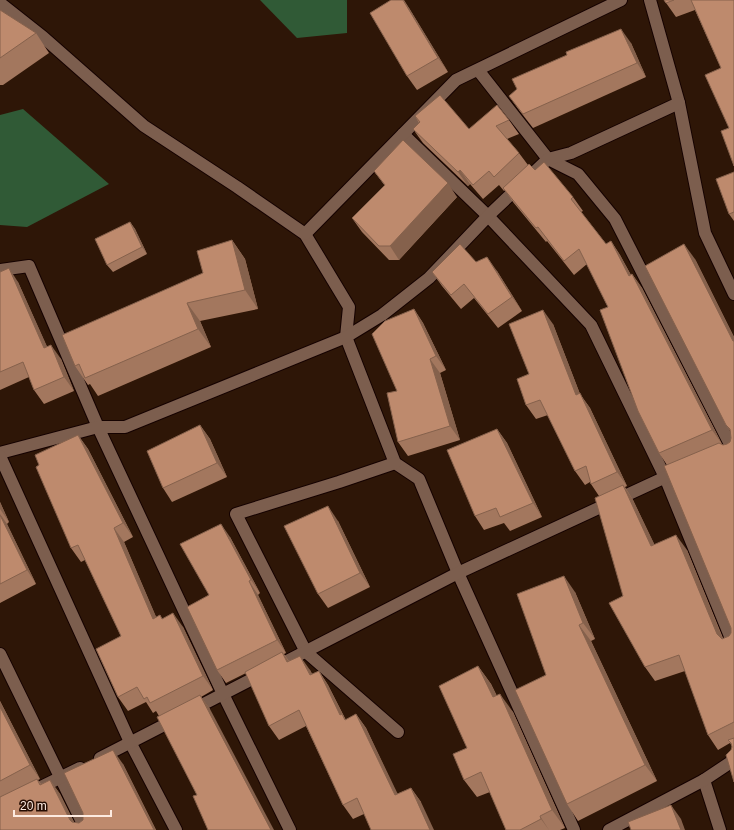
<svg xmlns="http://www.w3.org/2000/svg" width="734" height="830" viewBox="0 0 734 830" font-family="Arial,sans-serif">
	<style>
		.forest { fill: #305a36 }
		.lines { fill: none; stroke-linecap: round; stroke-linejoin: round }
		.street-casing { stroke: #150200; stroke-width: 14 }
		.street { stroke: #7c5e4e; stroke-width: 12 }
		.wall { fill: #a3775e }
		.shaded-wall { fill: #85614c }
		.building { fill: #be8a6d; stroke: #85614c }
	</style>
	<rect width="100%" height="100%" fill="#2e1607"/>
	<g class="forest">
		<path d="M260,0H347V33L297,38Z"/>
		<path d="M23,109L109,184L27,227L0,225V115Z"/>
	</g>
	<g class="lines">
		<g class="street-casing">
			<g id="street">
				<path d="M650,0L679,103L705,233L734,294"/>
				<path d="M0,3L43,37L144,126L237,187L305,234L349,307L346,337L395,463L419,479L458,573L574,830"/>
				<path d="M478,70L548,159L578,174L615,219L734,452"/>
				<path d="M403,134L488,216L591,325L665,477L734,646"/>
				<path d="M305,234L456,80L621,0"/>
				<path d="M0,270L29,266L98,427L223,694L290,830"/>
				<path d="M0,453L98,427H125L346,337L382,315L429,278L488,216L548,159L571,153L679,103"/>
				<path d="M0,456L130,742L176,830"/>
				<path d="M395,463L339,482L236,514L306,652L398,732"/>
				<path d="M0,654L86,830"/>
				<path d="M192,710L458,573L683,469"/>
				<path d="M100,758L176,719"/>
				<path d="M704,780L720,830"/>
				<path d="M37,789L80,768"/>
				<path d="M609,830L704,780L734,760"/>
			</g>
		</g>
		<use href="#street" class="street"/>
	</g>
	<g class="wall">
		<path d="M391,0H404L409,8L448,72L417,90L407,76Z"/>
		<path d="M664,0H734L729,128L721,68L695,10L676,17Z"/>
		<path d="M0,10L36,33L49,53L3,85H0Z"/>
		<path d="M631,43L646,77L533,128L519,110L509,96Z"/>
		<path d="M415,116L469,129L509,120L519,134L507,139L519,153L528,165L573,197L583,211L581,212L606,244L611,241L620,255L631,275L632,274L642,288L722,444L723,445L727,444L730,442L731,438V432L726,425L695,259L734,337V782L731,750L732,746L730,743L718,750L708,735L685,671L655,681L645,667L623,596L599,496L591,484L590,482L585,485L575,471L548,415L536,419L526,405L529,374L553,324L580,394L590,408L627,486L625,487L633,500L654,544L687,550L723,638L729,636L731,633V628L667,465L659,453L608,307L587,264L574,275L547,241L546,242L513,202L505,190L504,191L499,185L483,199L470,184L468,186L423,143L413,129L419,123Z"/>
		<path d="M374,171L457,197L399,260H389L362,232L352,218L385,186Z"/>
		<path d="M734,172V221L729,214Z"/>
		<path d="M130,222L135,229L147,254L113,272L107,265Z"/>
		<path d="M232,240L245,259L258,309L200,321L211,347L98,396L90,384L88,385L75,366L203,273Z"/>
		<path d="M476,262L497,271L522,311L498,328L474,298L461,309L442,286L432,272Z"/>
		<path d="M0,272L18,282L47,347L61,359L74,391L44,404L34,390L29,377L0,390Z"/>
		<path d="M414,309L423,323L446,370L440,373L460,440L408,456L398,442L397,391Z"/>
		<path d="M200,425L210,439L227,477L172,502L163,488Z"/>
		<path d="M497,429L507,443L542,517L510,531L504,523L484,530L475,516Z"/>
		<path d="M78,435L88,449L133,537L124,542L156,617L160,615L162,619L183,627L213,690L201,697L210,709L197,795L159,716L156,711L153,713L146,702L128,711L118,697L121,636L85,560L81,562L71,548L39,465Z"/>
		<path d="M0,502L9,522L7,524L36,584L0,603Z"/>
		<path d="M338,521L370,587L328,608L318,594Z"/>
		<path d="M230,537L260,593L258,595L286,653L284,654L289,661L310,670L312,674L319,671L328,685L346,720L356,714L366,728L397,794L411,788L421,802L364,814L353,819L343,805L306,726L279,740L269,726L246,673L226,683L217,670L209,595Z"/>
		<path d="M575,592L595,639L591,641L657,781L578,821L567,804L546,675Z"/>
		<path d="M478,666L491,684L497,696L513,712L565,828L560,830H506L490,792L477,797L464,780L467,748Z"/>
		<path d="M0,701L40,779L38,780L41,784L50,780L60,794L74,822L79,823L83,820L123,764L156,830H0Z"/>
	</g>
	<g class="shaded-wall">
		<path d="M403,0L409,8L448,72L438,58Z"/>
		<path d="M621,29L631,43L646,77L637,63Z"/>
		<path d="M460,170L470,184L468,186L458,172Z"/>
		<path d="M448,183L457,197L399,260L390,246Z"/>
		<path d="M130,222L135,229L147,254L142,247Z"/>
		<path d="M232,240L245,259L258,309L245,290Z"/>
		<path d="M611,241L620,255L639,290L629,276Z"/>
		<path d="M684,244L695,259L734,337V343Z"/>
		<path d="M487,257L497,271L522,311L512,297Z"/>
		<path d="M9,268L18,282L54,362L44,348Z"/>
		<path d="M632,274L642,288L722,444L712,430Z"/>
		<path d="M187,303L200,321L211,347L198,329Z"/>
		<path d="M414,309L423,323L446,370L436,356Z"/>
		<path d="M543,310L553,324L580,394L590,408L627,486L617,472L576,395Z"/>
		<path d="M51,345L61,359L74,391L64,377Z"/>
		<path d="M430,359L440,373L460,440L450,426Z"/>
		<path d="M200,425L210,439L227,477L217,463Z"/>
		<path d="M497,429L507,443L542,517L533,503Z"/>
		<path d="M78,435L88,449L133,537L123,523Z"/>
		<path d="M623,485L633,500L662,560L651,546Z"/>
		<path d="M0,502L9,522L0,509Z"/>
		<path d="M328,506L338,521L370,587L360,573Z"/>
		<path d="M0,514L7,524L36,584L27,570L0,515Z"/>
		<path d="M221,524L230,537L260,593L251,580Z"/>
		<path d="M114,528L124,542L163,633L153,619Z"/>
		<path d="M676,535L687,550L727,649L717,634Z"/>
		<path d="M564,576L575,592L595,639L583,623Z"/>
		<path d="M249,581L258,595L286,653L277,640Z"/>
		<path d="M173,613L183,627L213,690L203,676Z"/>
		<path d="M579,625L591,641L657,781L645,765Z"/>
		<path d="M282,652L292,666L287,662Z"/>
		<path d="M300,656L310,670L320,689L310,675Z"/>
		<path d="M478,666L491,684L506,715L493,697Z"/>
		<path d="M319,671L328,685L346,721L351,728L340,715Z"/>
		<path d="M500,694L513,712L565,828L552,810Z"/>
		<path d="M200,695L210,709L274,830H271Z"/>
		<path d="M0,701L40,779L30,765L0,707Z"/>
		<path d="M356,714L366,728L405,809L395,795Z"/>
		<path d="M113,750L123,764L156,830H154Z"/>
		<path d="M50,780L60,794L78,830L70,820Z"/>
		<path d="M411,788L421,802L434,830H430Z"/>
		<path d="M671,805L681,819L685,830H681Z"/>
		<path d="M540,816L549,830L541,819Z"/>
	</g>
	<g class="building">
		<path d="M391,0H403L438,58L407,76L370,13Z"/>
		<path d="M664,0H674L666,3Z"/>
		<path d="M691,0H734V166L721,131L729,128L705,75L721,68Z"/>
		<path d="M0,10L36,33L0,58Z"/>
		<path d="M621,29L637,63L523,114L509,96L517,89L512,79L567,55L566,52Z"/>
		<path d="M440,95L469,129L497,105L509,120L496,126L519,153L494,177L489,171L473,185L460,170L458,172L413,129L420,122L415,116Z"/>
		<path d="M403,140L448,183L390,246H379L352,218L385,185L374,171Z"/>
		<path d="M544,162L573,197L571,199L606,244L611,241L629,276L632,274L712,430L659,453L638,411L600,310L608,307L579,249L564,261L538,227L536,228L503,188L529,164L535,170Z"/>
		<path d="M734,172V212L729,214L716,179Z"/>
		<path d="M130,222L142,247L107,265L95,239Z"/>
		<path d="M232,240L245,290L187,303L198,329L85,378L79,364L75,366L62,335L203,273L197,251Z"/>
		<path d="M460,244L476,262L487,257L512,297L488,314L464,284L451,295L432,272Z"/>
		<path d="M684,244L733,341H734V722L708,735L679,655L645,667L609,603L623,596L595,498L623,485L651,546L676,535L717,634L722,639L729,636L731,633V628L664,466L719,443L723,445L727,444L730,442L731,438L730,429L726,425L645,266Z"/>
		<path d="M9,268L44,348L51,345L64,377L34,390L23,362L0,372V272Z"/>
		<path d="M414,309L436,356L430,359L450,426L398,442L387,393L397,391L372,334L385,321Z"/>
		<path d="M543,310L576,395L580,393L617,472L591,484L586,466L575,471L540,400L526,405L517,379L529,374L509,324Z"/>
		<path d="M200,425L217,463L163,488L147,451Z"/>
		<path d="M497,429L533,503L500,517L496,508L475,516L447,450Z"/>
		<path d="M78,435L123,523L114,528L153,619L160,615L162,619L173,613L203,676L150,703L147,697L144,699L137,687L118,697L96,649L121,636L78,545L71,548L36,467L39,465L35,455Z"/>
		<path d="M328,506L360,573L318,594L284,526Z"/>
		<path d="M0,515L27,570L0,584Z"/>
		<path d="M221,524L251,580L249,581L277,640L217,670L187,607L209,595L180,544Z"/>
		<path d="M564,576L583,623L579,625L645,765L567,804L515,690L546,675L517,594Z"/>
		<path d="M282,652L287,662L300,656L310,675L319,671L340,715L342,714L345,720L356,714L395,795L411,788L430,830H371L357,798L343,805L299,710L269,726L245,672Z"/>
		<path d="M478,666L493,697L500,694L552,810L540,816L541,819L520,830H506L481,772L464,780L453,754L467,748L439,686Z"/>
		<path d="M200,695L271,830H208L193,796L197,795L157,717Z"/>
		<path d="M0,707L30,765L0,781Z"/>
		<path d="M734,738V782L726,755L731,750L732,747L731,743L728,740Z"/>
		<path d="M113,750L154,830H0V797L37,779L40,785L50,780L70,820L72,822L79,823L83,820V813L64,773Z"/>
		<path d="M671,805L681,830H631L628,822Z"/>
	</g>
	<path d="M14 810v6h97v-6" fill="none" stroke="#fdebe1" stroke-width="2"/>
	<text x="20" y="810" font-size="12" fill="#fdebe1" stroke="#240c01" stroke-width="3" paint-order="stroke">20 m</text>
</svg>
